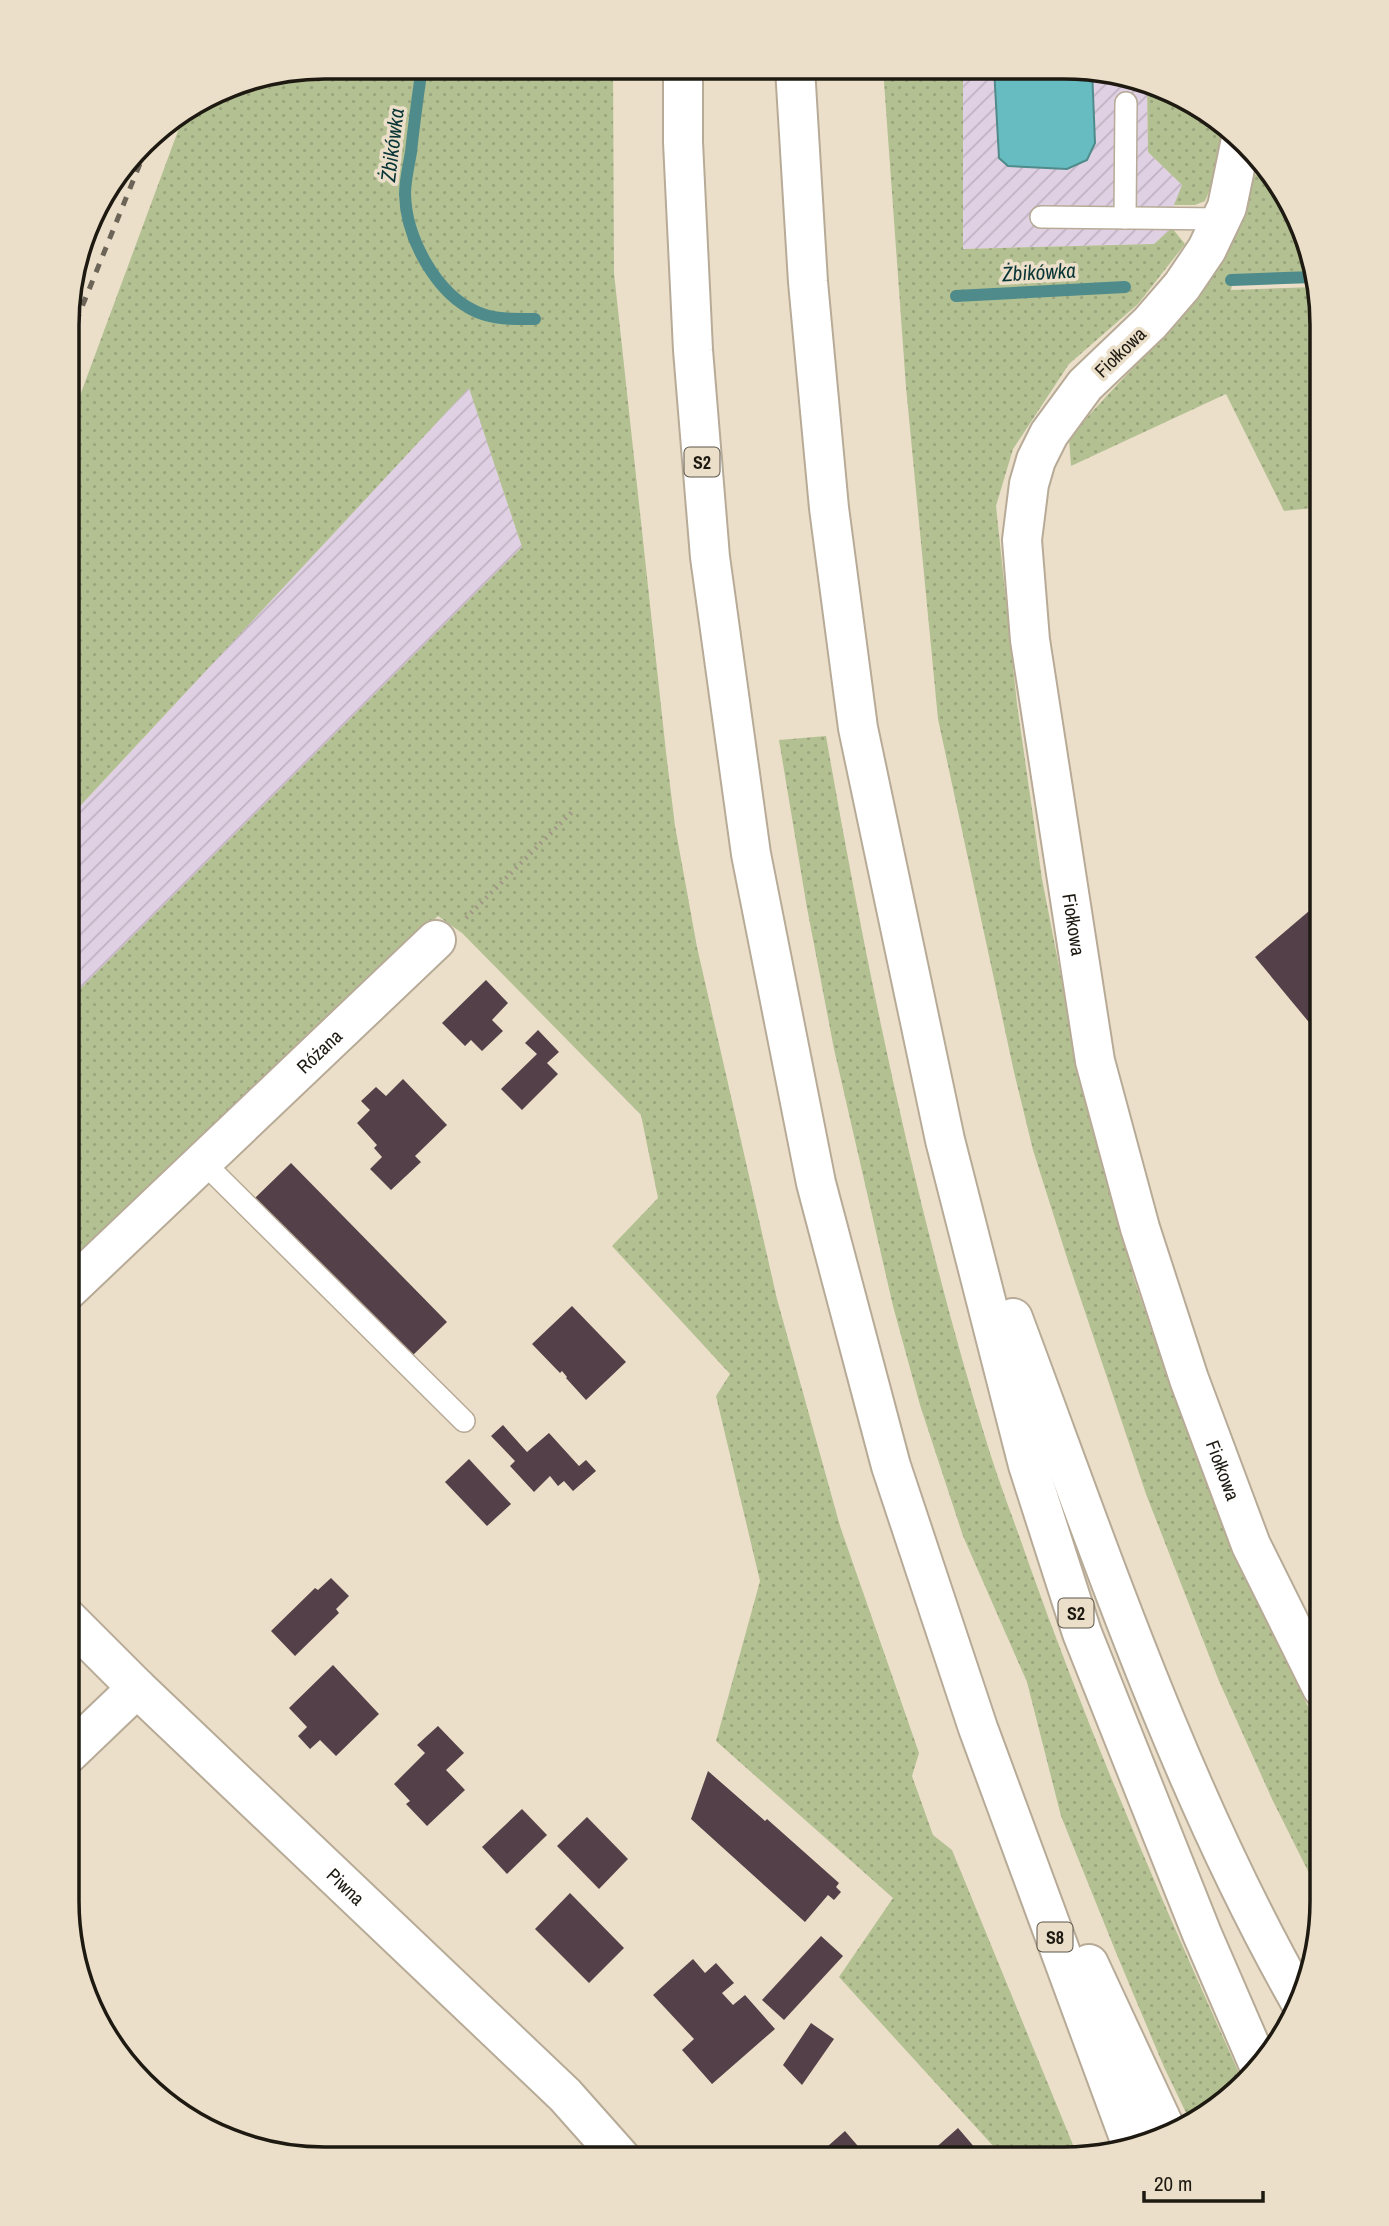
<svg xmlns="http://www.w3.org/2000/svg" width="1389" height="2226" viewBox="0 0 1389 2226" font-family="'Archivo Narrow',sans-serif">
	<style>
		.industrial { fill: url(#industrial-furrows) }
		.grass { fill: url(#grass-dots) }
		.water { fill: #66bcc0; stroke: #508b8c; stroke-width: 2 }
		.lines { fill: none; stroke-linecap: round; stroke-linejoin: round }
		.stream { stroke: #508b8c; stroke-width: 12 }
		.building { fill: #544048 }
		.service-casing { stroke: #b7ab97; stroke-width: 24 }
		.minor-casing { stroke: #b7ab97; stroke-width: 42 }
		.motorway-casing { stroke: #b7ab97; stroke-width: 42 }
		.path { stroke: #a29888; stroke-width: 4.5; stroke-dasharray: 2 5; stroke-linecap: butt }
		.service { stroke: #fff; stroke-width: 21 }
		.minor { stroke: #fff; stroke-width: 38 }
		.motorway { stroke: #fff; stroke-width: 38 }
		.rail { stroke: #6b6457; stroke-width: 5; stroke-dasharray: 9 9; stroke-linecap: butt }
		.labels { text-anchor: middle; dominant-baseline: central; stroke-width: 7; stroke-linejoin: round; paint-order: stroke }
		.shield { fill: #ebdfca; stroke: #5c5549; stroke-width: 2 }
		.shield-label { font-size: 18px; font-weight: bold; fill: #1e1a12 }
		.street-label { font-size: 19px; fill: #1e1a12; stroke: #ebdfca }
		.water-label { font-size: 21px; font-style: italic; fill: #093436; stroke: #ebdfca }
		.rim { fill: none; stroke: #1e1a12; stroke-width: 3.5 }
	</style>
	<defs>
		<pattern id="industrial-furrows" width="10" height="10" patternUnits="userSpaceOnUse" patternTransform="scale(1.75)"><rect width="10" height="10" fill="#e0d0e3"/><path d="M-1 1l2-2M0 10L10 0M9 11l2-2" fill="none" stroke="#c0b2c2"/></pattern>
		<pattern id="grass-dots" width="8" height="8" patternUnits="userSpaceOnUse" patternTransform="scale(1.75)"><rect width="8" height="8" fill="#b3c092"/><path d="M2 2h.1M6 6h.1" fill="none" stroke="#9aa47d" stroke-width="1.8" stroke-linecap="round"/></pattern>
	</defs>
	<rect width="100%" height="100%" fill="#ebdfca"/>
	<g class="industrial">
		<path d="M963,68L1098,69L1147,82L1148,152L1183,186L1174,205L1172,228L1154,244L963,249Z"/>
		<path d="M469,387L522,547L68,1001V819Z"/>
	</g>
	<g class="grass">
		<path d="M325,67H613L614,273L666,752L675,826L697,947L777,1299L840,1526L919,1753L912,1776L933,1835L952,1850L1078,2157L1064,2159H1005L839,1977L893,1898L716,1741L760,1581L716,1396L730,1374L612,1246L658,1198L641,1115L462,933L438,916L67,1267L68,1001L522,547L469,388L68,819V428L185,112L226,86Z"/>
		<path d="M883,68H963V249L1154,244L1172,228L1185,244L1138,304L1069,364L1013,449L996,506L1017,704L1042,879L1077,1059L1134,1279L1181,1416L1240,1563L1322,1736V1899L1272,1799L1219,1681L1146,1494L1068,1261L1033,1150L1014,1072L938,719L906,387Z"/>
		<path d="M1147,82L1163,86L1222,120L1228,127L1219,168L1205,201L1195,205H1174L1182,185L1148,152Z"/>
		<path d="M1253,173L1283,192L1303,226L1312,272L1234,275L1231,290L1315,287L1322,325V507L1284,511L1226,394L1071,466L1069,439C1136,356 1235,285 1253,173Z"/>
		<path d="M826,736C868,977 917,1216 989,1450C1001,1488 1016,1526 1029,1564C1092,1741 1167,1913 1244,2084L1222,2106L1191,2123L1164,2067L1117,1955L1061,1816L1027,1682L963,1536L920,1405L893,1306L834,1049L807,908L779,740Z"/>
	</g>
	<path class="water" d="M994,68L1092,69L1095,143L1087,160L1067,169L1008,166L999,158Z"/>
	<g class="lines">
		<g class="stream">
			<path d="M422,67C418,95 414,123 411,152C409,165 405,180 405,194C406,238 436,294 477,312C496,320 516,319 535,319"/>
			<path d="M1231,280L1313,277"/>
			<path d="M956,296L1125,287"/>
		</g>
	</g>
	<g class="building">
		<path d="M1322,900V1038L1255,957Z"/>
		<path d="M486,980L508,1003L492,1020L503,1031L482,1051L471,1040L465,1046L442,1023Z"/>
		<path d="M538,1030L559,1052L547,1063L558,1074L522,1110L501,1089L537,1054L525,1043Z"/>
		<path d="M403,1079L447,1125L415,1156L421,1162L391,1190L370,1169L382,1157L374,1148L377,1145L357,1123L370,1110L361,1101L376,1087L386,1096Z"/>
		<path d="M291,1163L447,1322L411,1357L255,1198Z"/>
		<path d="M572,1306L626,1362L586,1400L566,1378L567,1377L562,1371L560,1373L532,1344Z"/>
		<path d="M503,1425L527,1452L549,1433L579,1466L586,1460L596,1471L573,1491L564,1481L558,1486L550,1476L534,1492L510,1466L515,1461L491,1436Z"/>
		<path d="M469,1459L511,1504L487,1526L445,1482Z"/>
		<path d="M331,1578L349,1596L336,1609L339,1613L295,1656L271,1631L315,1588L318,1590Z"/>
		<path d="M333,1665L379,1714L336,1756L320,1740L310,1749L298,1736L307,1727L289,1708Z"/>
		<path d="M438,1726L464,1753L446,1770L465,1790L427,1826L406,1804L410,1801L394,1784L425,1753L417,1745Z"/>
		<path d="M708,1771L765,1821L767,1819L839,1883L836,1887L841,1892L834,1900L828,1895L805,1922L691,1819Z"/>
		<path d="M522,1809L547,1835L507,1874L482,1847Z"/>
		<path d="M587,1817L628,1859L599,1889L557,1846Z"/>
		<path d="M570,1893L624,1948L589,1983L535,1929Z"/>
		<path d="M821,1936L843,1956L784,2020L762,2000Z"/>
		<path d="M693,1959L705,1973L716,1963L734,1983L722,1993L733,2005L745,1995L775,2029L712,2084L682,2050L694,2039L653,1995Z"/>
		<path d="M811,2023L834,2039L802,2085L783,2065Z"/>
		<path d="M958,2128L976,2149L964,2159H923Z"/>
		<path d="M845,2131L869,2159H825L832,2152L828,2146Z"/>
	</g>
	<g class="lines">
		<g class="service-casing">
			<g id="service">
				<path d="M1041,217L1223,219"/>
				<path d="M1125,218L1126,103"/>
				<path d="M202,1161L464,1421"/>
			</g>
		</g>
		<g class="minor-casing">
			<g id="minor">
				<path id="s1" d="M1241,139L1227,207L1207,249L1182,286L1150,323L1085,385L1049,434L1036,460L1029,484L1022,540L1030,640L1095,1061L1140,1228L1189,1379L1251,1545L1322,1688"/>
				<path id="s2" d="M67,1291L436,940"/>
				<path id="s3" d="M67,1618L137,1688L565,2095L621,2158"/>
				<path d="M67,1755L137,1688"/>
			</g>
		</g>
		<g class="motorway-casing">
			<g id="motorway">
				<path d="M683,68V142L693,350L710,557L751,854L816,1183L891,1466L978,1728L1132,2146"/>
				<path d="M795,68L808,282L829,508L858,728L945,1140L1028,1465L1082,1633L1202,1934L1260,2068"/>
				<path d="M1013,1318C1099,1548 1179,1789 1301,2003"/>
				<path d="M1089,1964L1169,2136"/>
			</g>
		</g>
		<path class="path" d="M466,918L572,812"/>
		<use href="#service" class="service"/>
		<use href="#minor" class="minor"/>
		<use href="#motorway" class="motorway"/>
		<g class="rail">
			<path d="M89,224L96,206"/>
			<path d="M69,339L152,134"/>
		</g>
	</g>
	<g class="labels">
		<g class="shield">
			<rect x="684.5" y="447.5" width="35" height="29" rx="5"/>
			<rect x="1058.5" y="1598.5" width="35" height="29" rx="5"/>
			<rect x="1037.5" y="1922.5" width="35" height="29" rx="5"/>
		</g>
		<g class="shield-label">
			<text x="702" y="462">S2</text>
			<text x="1076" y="1613">S2</text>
			<text x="1055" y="1937">S8</text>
		</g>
		<g class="street-label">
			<text transform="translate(1120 352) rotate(-44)">Fiołkowa</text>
			<text stroke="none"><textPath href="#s1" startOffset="859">Fiołkowa</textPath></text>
			<text stroke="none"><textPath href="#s2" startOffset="348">Różana</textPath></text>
			<text stroke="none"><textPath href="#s1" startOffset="1426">Fiołkowa</textPath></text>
			<text stroke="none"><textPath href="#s3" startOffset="387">Piwna</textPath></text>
		</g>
		<g class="water-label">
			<text transform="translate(392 145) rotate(-83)">Żbikówka</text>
			<text transform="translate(1039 272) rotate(-3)">Żbikówka</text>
		</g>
	</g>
	<path d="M0 0H1389V2226H0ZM325 79H1064A246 246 0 0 1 1310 325V1901A246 246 0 0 1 1064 2147H325A246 246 0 0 1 79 1901V325A246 246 0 0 1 325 79Z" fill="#ebdfca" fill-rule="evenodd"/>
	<path class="rim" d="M325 79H1064A246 246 0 0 1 1310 325V1901A246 246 0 0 1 1064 2147H325A246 246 0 0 1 79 1901V325A246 246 0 0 1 325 79Z"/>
	<path d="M1144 2191v10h119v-10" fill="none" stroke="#1e1a12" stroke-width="3.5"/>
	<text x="1154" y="2191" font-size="21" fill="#1e1a12" stroke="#ebdfca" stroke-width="5" paint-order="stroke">20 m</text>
</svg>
